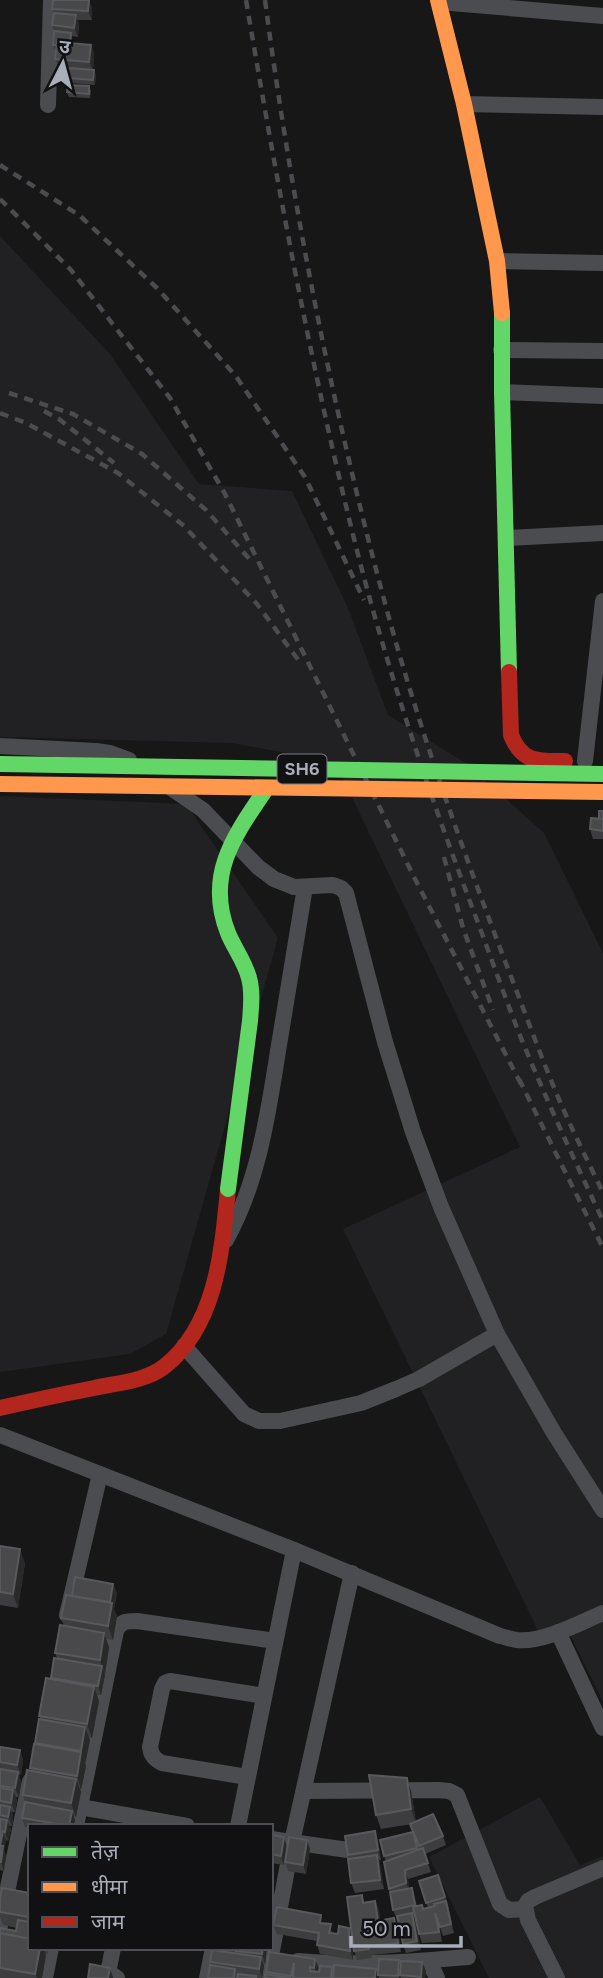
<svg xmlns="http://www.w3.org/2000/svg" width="603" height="1978" viewBox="0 0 603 1978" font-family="Figtree,'Noto Sans Devanagari',sans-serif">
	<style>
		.built { fill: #212123 }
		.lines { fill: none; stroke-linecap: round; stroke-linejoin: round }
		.street { stroke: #4b4c50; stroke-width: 16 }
		.fast { stroke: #63d668; stroke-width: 16 }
		.slow { stroke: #ff974d; stroke-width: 16 }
		.jam { stroke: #b3261e; stroke-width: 16 }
		.rail { stroke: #4b4c4f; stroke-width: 4.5; stroke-dasharray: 9 7; stroke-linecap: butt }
		.fast-bridge { stroke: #63d668; stroke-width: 16 }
		.slow-bridge { stroke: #ff974d; stroke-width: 16 }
		.wall { fill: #3d3d3f }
		.shaded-wall { fill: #29292a }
		.building { fill: #49494c; stroke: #58595d; stroke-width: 2 }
		.labels { text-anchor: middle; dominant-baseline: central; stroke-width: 7; stroke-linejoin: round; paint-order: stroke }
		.shield { fill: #111113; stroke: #7b7e86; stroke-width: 2 }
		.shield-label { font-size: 18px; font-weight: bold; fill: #a8adb8 }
	</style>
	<rect width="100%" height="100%" fill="#171717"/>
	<g class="built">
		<path d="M0,236L110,354L199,484L292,491L348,608L388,715L467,764L544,833L603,953V1702L565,1624L539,1633L343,1229L520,1147L335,762L232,743L0,737Z"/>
		<path d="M0,796L186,804L278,938L166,1334L130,1354L0,1372Z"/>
		<path d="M540,1797L580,1865L603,1856V1978H489L429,1857Z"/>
	</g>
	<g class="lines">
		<g class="street">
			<path d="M439,2L603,16"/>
			<path d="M464,104L603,107"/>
			<path d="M48,105L51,0"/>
			<path d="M497,261L603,263"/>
			<path d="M501,350L603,351"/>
			<path d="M502,392L603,396"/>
			<path d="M506,538L603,533"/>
			<path d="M0,746L96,751L110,753L129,760"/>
			<path d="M585,761L603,601"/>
			<path d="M171,788L203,810L258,867L274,879L294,887L333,885L341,888L346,893L385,1042L413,1132L441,1207L497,1334L554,1433L603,1510"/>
			<path d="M226,1240C258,1183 268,1115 278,1051C287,996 296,942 305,887"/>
			<path d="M184,1346L244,1414L259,1421H280L361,1403L396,1389L419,1379L497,1334"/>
			<path d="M0,1435L294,1550L500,1636C505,1637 511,1639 517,1640C543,1643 579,1623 603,1613"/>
			<path d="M67,1615L100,1474"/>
			<path d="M558,1632L603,1728"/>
			<path d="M247,1777L162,1763C155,1759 151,1756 150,1747L162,1689L165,1683L170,1681L264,1696"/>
			<path d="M305,1791L439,1790L449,1791L457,1795L500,1904L509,1910L524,1909"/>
			<path d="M80,1807L187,1826"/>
			<path d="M76,1826L116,1631C121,1621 126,1621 137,1621L275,1641"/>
			<path d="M238,1826L294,1550"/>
			<path d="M271,1839L348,1850"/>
			<path d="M0,1926L30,1781"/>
			<path d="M113,1948L109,1968L110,1973L117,1978"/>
			<path d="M298,1961C355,1966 411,1962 468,1957"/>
			<path d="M429,1961L437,1978"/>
			<path d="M45,1978L51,1948"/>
			<path d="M207,1978L213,1948"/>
			<path d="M267,1978L292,1842L352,1573"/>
			<path d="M557,1978L528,1920L525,1906L528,1901L535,1897L603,1868"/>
		</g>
		<path class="fast" d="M502,313V392L509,672"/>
		<path class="slow" d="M438,0L464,104L497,261L502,313"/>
		<g class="jam">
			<path d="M509,672L511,735C522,763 538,761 565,761"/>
			<path d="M0,1408C31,1401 63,1394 94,1388C117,1383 147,1381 165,1366C217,1324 222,1250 228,1189"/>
		</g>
		<g class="rail">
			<path d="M246,0C275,171 306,341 347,510C379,645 423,777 472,907C488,949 503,992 519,1033C545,1097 574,1159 603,1221"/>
			<path d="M265,0C292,205 332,407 386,607C420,732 464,854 510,974C526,1015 541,1057 558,1097C572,1130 588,1161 603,1193"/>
			<path d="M0,165L79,215L157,288L235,375L305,477L364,600"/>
			<path d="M0,199L71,270L170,398L225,494L414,877L522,1086"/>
			<path d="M9,393L73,414L142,454L206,510L252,562"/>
			<path d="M44,411L59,419L114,463"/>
			<path d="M0,413L26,423L118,473L184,526L257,604L299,661"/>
			<path d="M444,857L463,928L493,1010"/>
			<path d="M519,1079L603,1248"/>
		</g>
		<g class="fast-bridge">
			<path d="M0,764L603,774"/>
			<path d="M228,1189L250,1021C251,1007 253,992 249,978C245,962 234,948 228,933C205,875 234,836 266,789"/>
		</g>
		<path class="slow-bridge" d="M0,784L603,792"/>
	</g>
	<g class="wall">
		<path d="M89,0L92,9V20H77L79,24L78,37L72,36V43L91,45L94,54L93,70L96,75L95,85L70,83L69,78V69L59,68L55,59L56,50H55L53,45L54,31L52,25L54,13L52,9Z"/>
		<path d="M89,86L91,91L90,98L69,97L67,92Z"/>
		<path d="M603,811V839H593L590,829L599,819Z"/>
		<path d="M0,1546L25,1563L18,1608L0,1605Z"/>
		<path d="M113,1584L117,1593L114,1609L117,1616L113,1640L106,1639L109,1647L105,1675L101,1695H97L99,1701L92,1738L89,1737L90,1740L85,1764L86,1766L81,1790L79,1789L81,1792L76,1817L74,1816L75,1820L74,1826H30V1828L25,1827L22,1818L25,1803L23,1795L31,1771L30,1768L40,1719L39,1716L52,1680L51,1678L57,1658L55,1653L64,1626L61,1618L72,1596Z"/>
		<path d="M0,1747L20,1750L23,1760L21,1775L18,1774L21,1781L19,1797H16L17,1800L15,1812H12L13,1816L12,1826H9L11,1829L8,1841L6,1840L4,1850L6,1855L4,1871L0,1870Z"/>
		<path d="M411,1791L416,1822L443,1836L446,1845L425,1854L431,1872L408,1879L409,1889L412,1888L417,1906L423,1908H428L419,1881L441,1884L448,1906L454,1933L443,1936L439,1924L442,1942L422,1943L419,1934L415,1915L413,1916L415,1922L421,1950L406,1953L403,1944L398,1918L397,1919L393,1910L384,1862L386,1861L384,1856L413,1832L412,1824L381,1829L376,1815Z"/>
		<path d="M271,1835L287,1847L284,1865L271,1863Z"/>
		<path d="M307,1840L310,1849L306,1874L288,1871L285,1862Z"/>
		<path d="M378,1840L381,1860H379L384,1889L355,1893L351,1883L349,1859L348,1855Z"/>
		<path d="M30,1893V1948H49L48,1954L46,1953L42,1978H0V1928L16,1931L17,1928L3,1925L0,1917V1899Z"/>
		<path d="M362,1895L364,1902L375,1901L379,1910L380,1920L398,1928L401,1952L372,1955V1958L357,1960L354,1951L353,1942V1960L320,1954L317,1945V1941L277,1934L273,1925L324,1923L334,1934L352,1935Z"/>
		<path d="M214,1948H267L265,1964L263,1963L264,1966L262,1978H208L211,1965L210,1962L215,1950Z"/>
		<path d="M269,1952L319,1968L318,1972L334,1970L379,1978H265L267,1974L266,1972Z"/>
		<path d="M401,1966L426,1971L425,1978H379L378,1975Z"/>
	</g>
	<g class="shaded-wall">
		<path d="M89,0L92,9V20L88,11Z"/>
		<path d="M76,15L79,24L78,37L74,28Z"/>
		<path d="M91,45L94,54L93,71L89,62Z"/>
		<path d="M94,70L96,75L95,85L93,80Z"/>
		<path d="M20,1549L25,1563L18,1608L13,1594Z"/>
		<path d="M113,1584L117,1593L114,1609L117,1616L113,1640L108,1626Z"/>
		<path d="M104,1633L109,1647L105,1674L100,1660Z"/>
		<path d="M102,1666L105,1675L101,1695L98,1686Z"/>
		<path d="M94,1687L99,1701L92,1738L87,1724Z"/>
		<path d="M85,1727L90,1740L85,1764L81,1751Z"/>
		<path d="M20,1750L23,1760L21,1775L17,1765Z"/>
		<path d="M81,1752L86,1766L81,1790L77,1776Z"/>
		<path d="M18,1772L21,1781L19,1797L15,1788Z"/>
		<path d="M407,1778L411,1791L416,1823L411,1809Z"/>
		<path d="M76,1779L81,1792L76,1817L71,1803Z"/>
		<path d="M13,1790L17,1800L15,1812L11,1803Z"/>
		<path d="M10,1807L13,1816L12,1826L8,1817Z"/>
		<path d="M72,1811L75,1820L74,1826H69Z"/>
		<path d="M7,1820L11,1829L8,1841L5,1832Z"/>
		<path d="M3,1831L6,1840L4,1850L6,1855L4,1871L1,1862L0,1846Z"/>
		<path d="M375,1831L378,1840L381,1860L378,1850Z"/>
		<path d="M284,1837L287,1847L284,1865L281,1856Z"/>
		<path d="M307,1840L310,1849L306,1874L303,1865Z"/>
		<path d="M377,1855L380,1864L384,1889L380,1880Z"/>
		<path d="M405,1870L408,1879L410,1893L406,1883Z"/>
		<path d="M375,1901L379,1910L381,1930L378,1921Z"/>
		<path d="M446,1901L449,1910L454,1933L451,1924Z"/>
		<path d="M412,1913L415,1922L421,1950L417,1941Z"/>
		<path d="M394,1918L398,1928L401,1952L398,1943Z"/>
		<path d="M349,1928L353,1937V1960L350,1951Z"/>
		<path d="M40,1948H44L46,1955L42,1978H37L35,1974Z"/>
		<path d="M263,1948H267L265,1964L262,1954Z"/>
		<path d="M261,1957L264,1966L262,1978L259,1969Z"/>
		<path d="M315,1959L319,1968L318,1977L314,1968Z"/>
		<path d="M399,1960L402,1969L400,1975L401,1978H399L398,1976Z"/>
		<path d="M422,1962L426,1971L425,1978H422L421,1977Z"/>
		<path d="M110,1968L113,1977V1978H108Z"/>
	</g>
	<g class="building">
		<path d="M53,0H89L88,11L52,9Z"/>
		<path d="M54,13L76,15L74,28L52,25Z"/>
		<path d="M54,31L71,33L70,43L57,42V45H53Z"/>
		<path d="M57,42L91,45L89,62L55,59Z"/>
		<path d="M69,68L94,70L93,80L69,78Z"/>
		<path d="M68,85L89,86V94L67,92Z"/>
		<rect x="599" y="811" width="4" height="8"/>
		<path d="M591,818L603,819V831L590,829Z"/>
		<path d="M0,1546L20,1549L13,1594L0,1592Z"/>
		<path d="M75,1577L113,1584L110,1602L72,1596Z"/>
		<path d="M66,1595L112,1603L108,1626L61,1618Z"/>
		<path d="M60,1625L104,1633L100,1660L55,1653Z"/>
		<path d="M54,1658L102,1666L98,1686L51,1678Z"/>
		<path d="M46,1678L94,1687L87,1724L39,1716Z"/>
		<path d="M39,1719L85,1727L81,1751L35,1743Z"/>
		<path d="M34,1744L81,1752L77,1776L30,1768Z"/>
		<path d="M0,1747L20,1750L17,1765L0,1762Z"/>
		<path d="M0,1769L18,1772L15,1788L0,1786Z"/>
		<path d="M27,1770L76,1779L71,1803L23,1795Z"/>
		<path d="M369,1775L407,1778L411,1809L376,1815Z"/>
		<path d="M0,1788L13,1790L11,1803L0,1801Z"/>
		<path d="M25,1802L72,1811L69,1826L22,1818Z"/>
		<path d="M0,1805L10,1807L8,1817L0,1815Z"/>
		<path d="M433,1814L443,1836L419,1846L410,1824Z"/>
		<path d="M0,1819L7,1820L5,1832L3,1831L0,1846H3L1,1862H0Z"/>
		<path d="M375,1831L378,1850L348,1855L345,1836Z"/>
		<path d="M413,1832L417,1848L384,1856L380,1840Z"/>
		<path d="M271,1835L284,1837L281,1856L271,1854Z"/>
		<path d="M289,1837L307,1840L303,1865L285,1862Z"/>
		<path d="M423,1848L428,1863L405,1870L406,1883L389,1889L384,1862Z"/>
		<path d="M377,1855L380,1880L351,1883L348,1859Z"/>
		<path d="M438,1875L445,1897L426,1903L419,1881Z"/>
		<path d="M2,1888L30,1893V1917L0,1912V1899Z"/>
		<path d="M412,1888L415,1905L393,1910L390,1892Z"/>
		<path d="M362,1895L363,1903L375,1901L378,1921L394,1918L398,1943L369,1946V1949L354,1951L347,1897Z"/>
		<path d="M446,1901L451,1924L440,1927L435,1913L439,1932L419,1934L413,1907L422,1905L423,1909L435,1906L434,1904Z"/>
		<path d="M277,1907L321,1915L320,1923L331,1924L329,1933L338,1934L339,1926L349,1928L350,1951L317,1945L319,1933L273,1925Z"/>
		<path d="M412,1913L417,1941L403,1944L397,1916Z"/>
		<path d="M18,1920L30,1922V1939L0,1933V1928L16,1931Z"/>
		<path d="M0,1933L30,1939V1948H40L35,1974L0,1968Z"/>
		<path d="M236,1948H263L262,1954L236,1951Z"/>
		<path d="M212,1950L261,1957L259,1969L210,1962Z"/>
		<path d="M269,1952L315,1959L314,1968L310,1967V1971L319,1972L320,1966L332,1967L331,1978H293L294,1963L291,1976L266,1972Z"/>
		<path d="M379,1959L399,1960L398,1976L378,1975Z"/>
		<path d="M401,1961L422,1962L421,1977L400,1975Z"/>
		<path d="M90,1964L110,1968L108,1978H88Z"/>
		<path d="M210,1965L235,1969L234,1978H208Z"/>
		<path d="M334,1965L376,1969L375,1978H333Z"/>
		<path d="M238,1974L256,1976V1978H237Z"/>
		<path d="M265,1974L291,1978H265Z"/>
	</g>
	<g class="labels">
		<rect class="shield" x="277.5" y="754.5" width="49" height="29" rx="5"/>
		<g class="shield-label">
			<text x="302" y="769">SH6</text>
		</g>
	</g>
	<rect x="28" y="1824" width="245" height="126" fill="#111113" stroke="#4d4f55" stroke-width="2"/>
	<rect x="42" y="1847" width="35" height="10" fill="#63d668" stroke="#4d4f55" stroke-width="2"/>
	<text x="91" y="1859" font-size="21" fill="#a8adb8">तेज़</text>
	<rect x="42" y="1882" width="35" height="10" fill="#ff974d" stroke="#4d4f55" stroke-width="2"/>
	<text x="91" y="1894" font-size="21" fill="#a8adb8">धीमा</text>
	<rect x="42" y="1917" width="35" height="10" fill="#b3261e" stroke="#4d4f55" stroke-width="2"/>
	<text x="91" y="1929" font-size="21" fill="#a8adb8">जाम</text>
	<g transform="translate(63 63) rotate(6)" stroke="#111113" stroke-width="5" paint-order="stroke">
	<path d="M0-5L12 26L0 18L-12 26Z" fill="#a8adb8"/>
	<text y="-10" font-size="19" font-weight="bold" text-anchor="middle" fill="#a8adb8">उ</text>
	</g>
	<path d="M351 1936v10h110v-10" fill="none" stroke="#a8adb8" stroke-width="3.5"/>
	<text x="362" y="1936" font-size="21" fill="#a8adb8" stroke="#111113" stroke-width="5" paint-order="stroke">50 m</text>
</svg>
